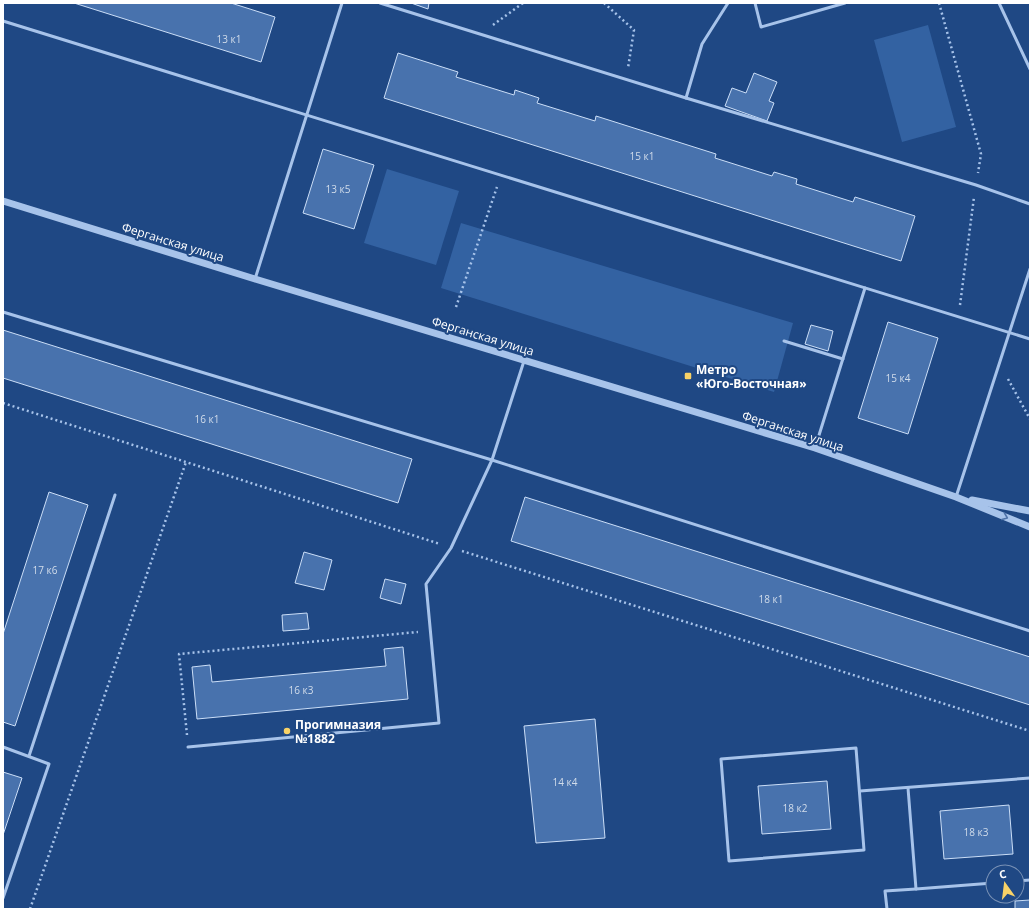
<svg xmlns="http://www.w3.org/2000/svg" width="1033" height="912" viewBox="0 0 1033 912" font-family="'Open Sans',sans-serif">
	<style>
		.green { fill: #3362a2 }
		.building { fill: #4872ad; stroke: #cbdef7 }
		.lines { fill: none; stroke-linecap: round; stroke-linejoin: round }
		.path { stroke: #a7c3ea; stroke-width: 2.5; stroke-dasharray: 2 3; stroke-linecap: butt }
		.service { stroke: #a7c3ea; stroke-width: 3 }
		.tertiary { stroke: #a7c3ea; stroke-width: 7 }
		.oneway { stroke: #4f73a8 }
		.poi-dot { fill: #f8d267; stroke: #1f4884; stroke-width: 1.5 }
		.labels { text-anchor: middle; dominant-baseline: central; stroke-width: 4; stroke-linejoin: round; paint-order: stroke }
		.number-label { font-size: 10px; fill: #d1dcea }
		.street-label { font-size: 12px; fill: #fff; stroke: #1f4884 }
		.poi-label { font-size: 12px; font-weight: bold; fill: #fff; stroke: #1f4884; text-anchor: start }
	</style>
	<rect width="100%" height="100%" fill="#1f4884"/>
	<g class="green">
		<path d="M928,25L956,127L902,142L874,40Z"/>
		<path d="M387,169L459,191L436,265L364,243Z"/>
		<path d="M461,223L793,323L774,392L441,288Z"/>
	</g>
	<g class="building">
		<path d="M74,3H231L275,17L261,62Z"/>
		<path d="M411,3H429L428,9Z"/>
		<path d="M398,53L458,72L456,77L514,95L515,90L539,98L537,103L595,121L596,116L716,154L715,158L772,176L774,172L797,179L796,184L853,202L855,197L915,216L901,261L384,98Z"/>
		<path d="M754,73L777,82L769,101L774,103L767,121L725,106L732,88L746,93Z"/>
		<path d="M323,149L374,165L354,229L303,213Z"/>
		<path d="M888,322L938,338L908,434L858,418Z"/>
		<path d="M811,325L833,331L828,351L805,344Z"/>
		<path d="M3,330L412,459L398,503L3,378Z"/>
		<path d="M49,492L88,505L15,726L3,722V634Z"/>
		<path d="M525,497L1030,657V705L511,541Z"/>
		<path d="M304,552L332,560L324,590L295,583Z"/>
		<path d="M385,579L406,584L401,604L380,598Z"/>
		<path d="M307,613L309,629L283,631L282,615Z"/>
		<path d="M403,647L408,699L197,719L192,667L210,665L212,682L386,666L384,649Z"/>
		<path d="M595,719L605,838L536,843L524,726Z"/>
		<path d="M3,772L22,778L3,835Z"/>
		<path d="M827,781L831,829L762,834L758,786Z"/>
		<path d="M1009,805L1013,854L944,859L940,811Z"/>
		<path d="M1030,900V909H1015V901Z"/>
	</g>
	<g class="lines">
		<g class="path">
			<path d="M604,3L634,30L628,68"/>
			<path d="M939,3L981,154L978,173"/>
			<path d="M493,25L523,3"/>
			<path d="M960,305L974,197"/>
			<path d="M456,307L497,187"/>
			<path d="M1008,379L1030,419"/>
			<path d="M3,403L440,544"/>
			<path d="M462,551L1030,731"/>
			<path d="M187,735L179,654L418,632"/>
			<path d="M30,909L186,462"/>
		</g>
		<g class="service">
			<path d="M380,3L686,98L976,185L1030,204"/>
			<path d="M755,3L761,27L845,3"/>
			<path d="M999,3L1030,69"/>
			<path d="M3,21L1030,339"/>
			<path d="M686,98L702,44L728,3"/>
			<path d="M255,279L342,3"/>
			<path d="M3,312L492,460L1030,631"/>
			<path d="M784,341L843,359"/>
			<path d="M815,448L865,288"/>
			<path d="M956,497L1030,269"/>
			<path d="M3,747L49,764L3,898"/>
			<path d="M188,747L439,723L426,584L451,548L492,460L524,361"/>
			<path d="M856,748L864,850L729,861L721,759Z"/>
			<path d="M29,756L115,495"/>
			<path d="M908,788L916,889L993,883"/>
			<path d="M860,791L1030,778"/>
			<path d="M1017,881L1030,880"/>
			<path d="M887,909L885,891L916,889"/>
		</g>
		<g class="tertiary">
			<path d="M3,201L255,279L815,448L956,497L1030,527"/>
			<path d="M972,500L1030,511"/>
		</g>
	</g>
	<defs><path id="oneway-chevron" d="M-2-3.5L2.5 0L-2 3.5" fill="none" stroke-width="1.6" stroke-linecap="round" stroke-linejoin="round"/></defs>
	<use class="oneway" href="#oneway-chevron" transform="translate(1005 517) rotate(22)"/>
	<g class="poi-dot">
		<rect x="684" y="372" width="8" height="8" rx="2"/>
		<circle cx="287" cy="731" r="4"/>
	</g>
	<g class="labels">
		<g class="number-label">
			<text x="229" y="39">13 к1</text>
			<text x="642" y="156">15 к1</text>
			<text x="338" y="189">13 к5</text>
			<text x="898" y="378">15 к4</text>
			<text x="207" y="419">16 к1</text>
			<text x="45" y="570">17 к6</text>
			<text x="771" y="599">18 к1</text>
			<text x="301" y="690">16 к3</text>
			<text x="565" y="782">14 к4</text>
			<text x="795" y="808">18 к2</text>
			<text x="976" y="832">18 к3</text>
		</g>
		<g class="street-label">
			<text transform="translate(173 242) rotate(17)">Ферганская улица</text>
			<text transform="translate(483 336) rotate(17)">Ферганская улица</text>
			<text transform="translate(793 431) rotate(18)">Ферганская улица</text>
		</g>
		<g class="poi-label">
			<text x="696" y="369">Метро<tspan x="696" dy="14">«Юго-Восточная»</tspan></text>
			<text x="295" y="724">Прогимназия<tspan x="295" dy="14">№1882</tspan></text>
		</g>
	</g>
	<rect width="1033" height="912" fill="none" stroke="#ffffff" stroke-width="8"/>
	<g transform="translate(1005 884) rotate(346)"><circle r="19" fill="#1f4884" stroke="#7991b5"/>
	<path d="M0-3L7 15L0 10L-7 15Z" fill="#f8d267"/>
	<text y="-6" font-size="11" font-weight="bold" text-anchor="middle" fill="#ffffff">С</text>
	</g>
</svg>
